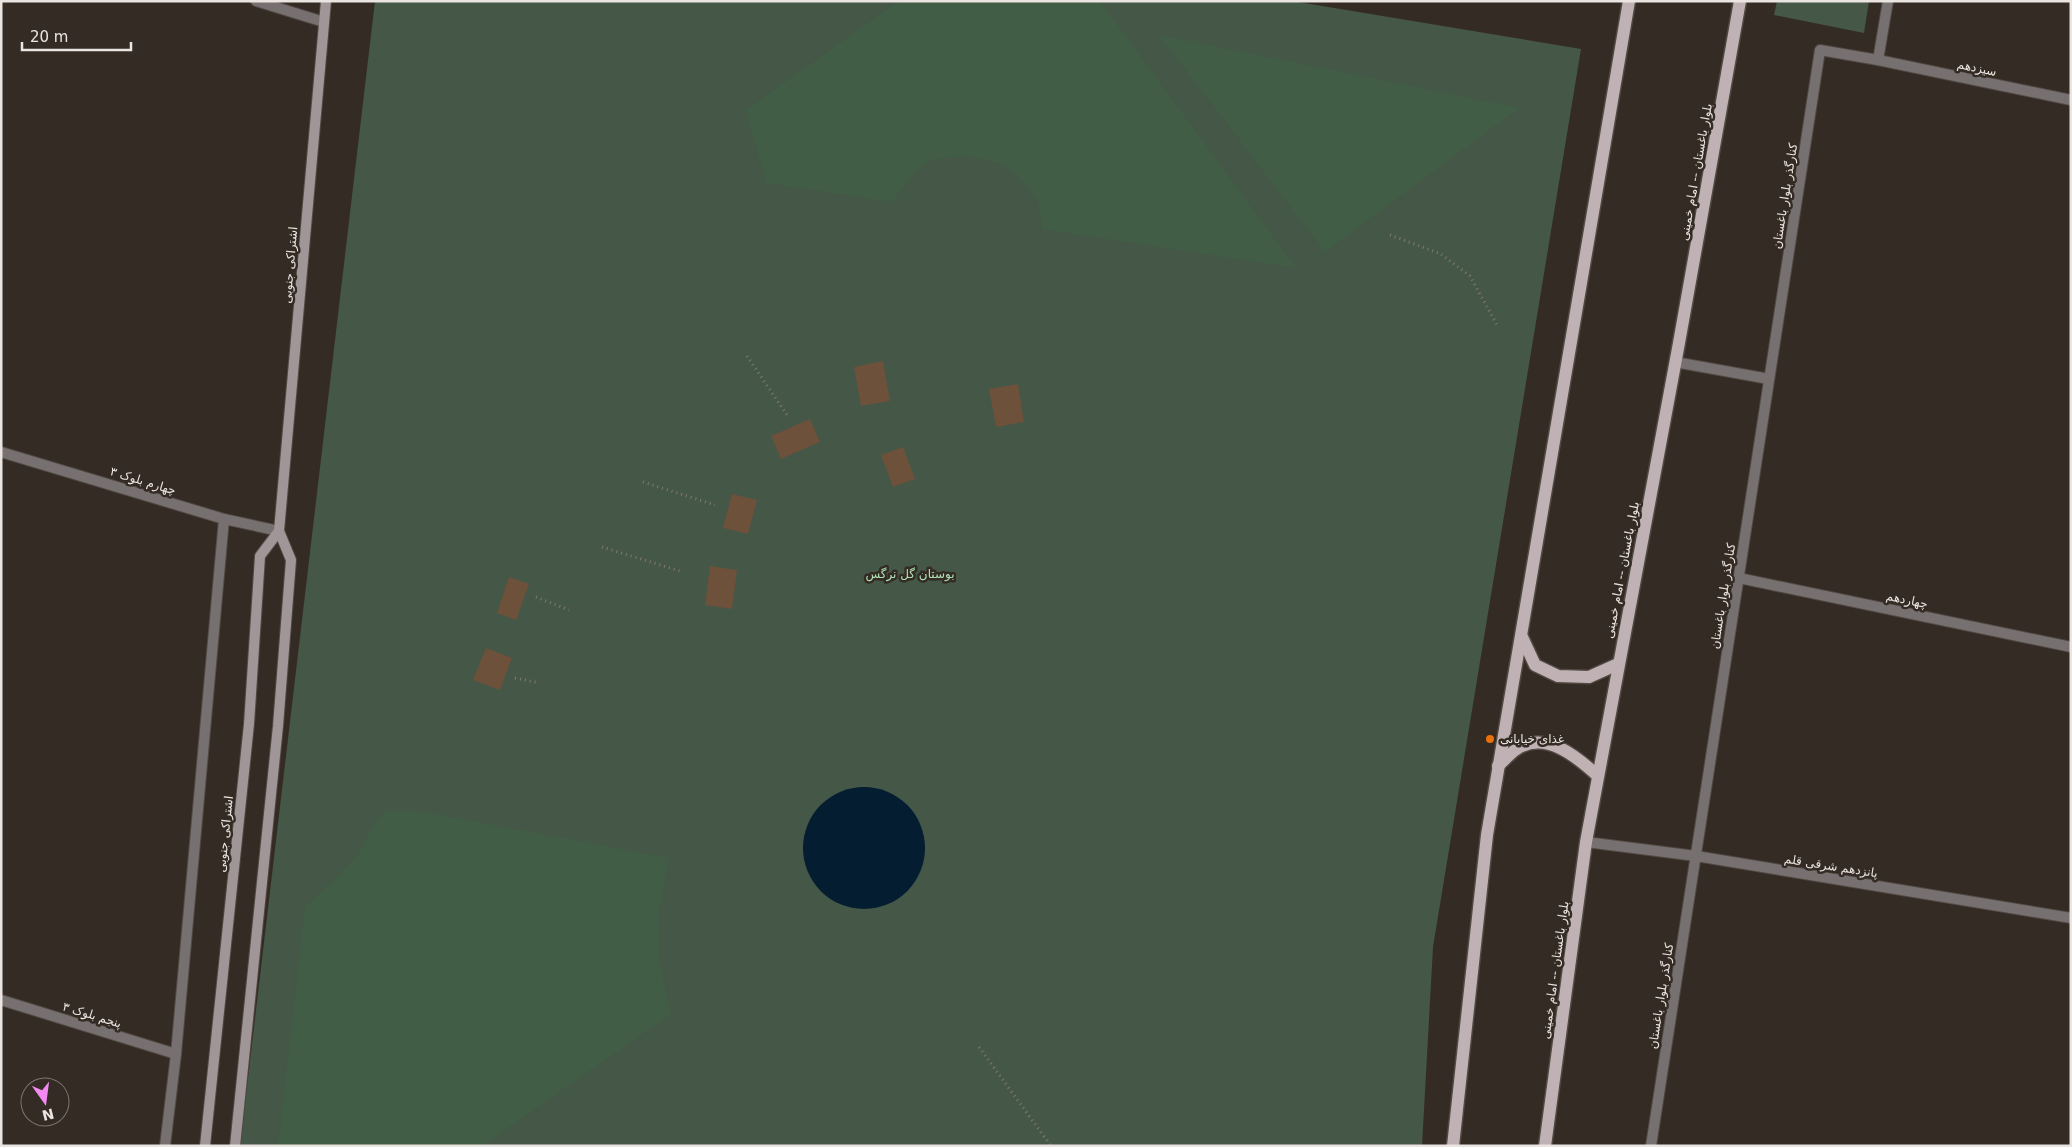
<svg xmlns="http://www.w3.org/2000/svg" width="2072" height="1147" viewBox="0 0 2072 1147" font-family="'DejaVu Sans','Noto Sans Arabic',sans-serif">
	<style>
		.green { fill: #455747 }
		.forest { fill: #415d46 }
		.water { fill: #041d31 }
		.building { fill: #6d513b }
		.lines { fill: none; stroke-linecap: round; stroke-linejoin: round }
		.minor-casing { stroke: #514942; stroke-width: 12 }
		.secondary-casing { stroke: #514942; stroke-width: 12 }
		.primary-casing { stroke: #514942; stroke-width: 15 }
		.path { stroke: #807872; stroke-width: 3; stroke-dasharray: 1 4; stroke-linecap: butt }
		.minor { stroke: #767071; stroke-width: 10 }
		.secondary { stroke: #a09697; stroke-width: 10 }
		.primary { stroke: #c0b2b4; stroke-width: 12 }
		.food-dot { fill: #e8710a; stroke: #342b24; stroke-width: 2 }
		.labels { text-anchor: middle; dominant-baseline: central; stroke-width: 5; stroke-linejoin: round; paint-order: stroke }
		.street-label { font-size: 12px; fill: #ebe5e1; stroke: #342b24 }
		.park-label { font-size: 12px; fill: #ade1b5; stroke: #342b24 }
		.poi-label { font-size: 12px; fill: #ebe5e1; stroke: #342b24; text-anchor: start }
	</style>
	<rect width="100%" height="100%" fill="#342b24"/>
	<g class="green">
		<path d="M375,1H1292L1581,49L1433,947L1422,1146H240Z"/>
		<path d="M1777,1H1869L1864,33L1774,15Z"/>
	</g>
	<g class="forest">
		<path d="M899,1H1100L1296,268L1042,229C1041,220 1041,209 1038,202C1031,189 1019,175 1007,167C988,155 940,152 922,166C910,176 901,190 892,202L766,183L746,110Z"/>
		<path d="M1159,35L1519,108L1325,252Z"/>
		<path d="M385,811H418L669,858L658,917L660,964L671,1014L482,1146H278L305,907L338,877L359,853L372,828Z"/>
	</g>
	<circle class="water" cx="864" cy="848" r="61"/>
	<g class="building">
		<path d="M883,361L890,401L861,406L854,367Z"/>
		<path d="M1018,384L1024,422L996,427L989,389Z"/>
		<path d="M810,419L820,442L781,459L771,436Z"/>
		<path d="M903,447L915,479L893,487L881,455Z"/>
		<path d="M732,494L757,500L748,534L723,528Z"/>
		<path d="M710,566L737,570L732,609L705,605Z"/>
		<path d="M509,577L529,584L516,620L497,613Z"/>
		<path d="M486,648L512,658L500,690L473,680Z"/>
	</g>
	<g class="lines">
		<g class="minor-casing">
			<g id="minor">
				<path d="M256,1L324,22"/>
				<path d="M1878,60L1888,1"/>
				<path d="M1675,362L1769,379"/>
				<path d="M1,452L224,519L279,531"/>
				<path d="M1739,578L2071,647"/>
				<path d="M1586,842L1696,856L2071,918"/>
				<path d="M1,1000L176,1054"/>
				<path d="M165,1146L176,1054L224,519"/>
				<path d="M1651,1146L1820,50L1878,60L2071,100"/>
			</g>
		</g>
		<g class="secondary-casing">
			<g id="secondary">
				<path d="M205,1146L249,724L260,556L279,531"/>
				<path d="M235,1146L278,726L291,560L279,531L326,1"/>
			</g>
		</g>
		<g class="primary-casing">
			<g id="primary">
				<path d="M1522,637L1535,665L1558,676L1589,677L1618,664"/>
				<path d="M1498,766C1503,761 1509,755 1515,750C1545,729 1577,757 1598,776"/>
				<path d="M1453,1146L1487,835L1629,1"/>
				<path d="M1545,1146L1586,842L1679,343L1740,1"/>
			</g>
		</g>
		<g class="path">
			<path d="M1390,235L1441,254L1470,276L1497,325"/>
			<path d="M747,356L787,415"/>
			<path d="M643,482L715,505"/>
			<path d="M602,547L683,572"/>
			<path d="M536,597L569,610"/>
			<path d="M515,678L539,683"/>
			<path d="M979,1047L1051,1146"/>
		</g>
		<use href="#minor" class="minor"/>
		<use href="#secondary" class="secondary"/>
		<use href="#primary" class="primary"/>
	</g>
	<circle class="food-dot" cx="1490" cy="739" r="5"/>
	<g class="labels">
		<g class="street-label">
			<text transform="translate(1977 68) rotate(12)">سیزدهم</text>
			<text transform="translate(1696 172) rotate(-80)">بلوار باغستان -- امام خمینی</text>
			<text transform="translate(1785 196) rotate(-81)">کنارگذر بلوار باغستان</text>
			<text transform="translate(290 265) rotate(-85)">اشتراکی جنوبی</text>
			<text transform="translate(143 481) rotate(17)">چهارم بلوک ۳</text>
			<text transform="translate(1622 570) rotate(-79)">بلوار باغستان -- امام خمینی</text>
			<text transform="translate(1723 596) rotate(-81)">کنارگذر بلوار باغستان</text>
			<text transform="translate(1907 600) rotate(12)">چهاردهم</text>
			<text transform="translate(225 834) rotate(-84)">اشتراکی جنوبی</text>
			<text transform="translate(1831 866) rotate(9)">پانزدهم شرقی قلم</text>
			<text transform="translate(1555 970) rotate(-82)">بلوار باغستان -- امام خمینی</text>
			<text transform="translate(1661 996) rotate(-81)">کنارگذر بلوار باغستان</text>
			<text transform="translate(92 1015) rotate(17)">پنجم بلوک ۳</text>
		</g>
		<g class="park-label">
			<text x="910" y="574">بوستان گل نرگس</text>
		</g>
		<g class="poi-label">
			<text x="1500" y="739">غذای خیابانی</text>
		</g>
	</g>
	<rect width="2072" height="1147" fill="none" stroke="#ebe5e1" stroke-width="5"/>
	<g transform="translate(45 1102) rotate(166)"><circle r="24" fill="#342b24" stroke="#7d7570"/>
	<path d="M0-4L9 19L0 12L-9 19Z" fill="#f38af2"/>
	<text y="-8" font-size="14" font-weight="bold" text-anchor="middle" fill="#ebe5e1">N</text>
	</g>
	<path d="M22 42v8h109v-8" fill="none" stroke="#ebe5e1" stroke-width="2.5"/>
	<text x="30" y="42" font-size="15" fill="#ebe5e1" stroke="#342b24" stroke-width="4" paint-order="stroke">20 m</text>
</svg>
